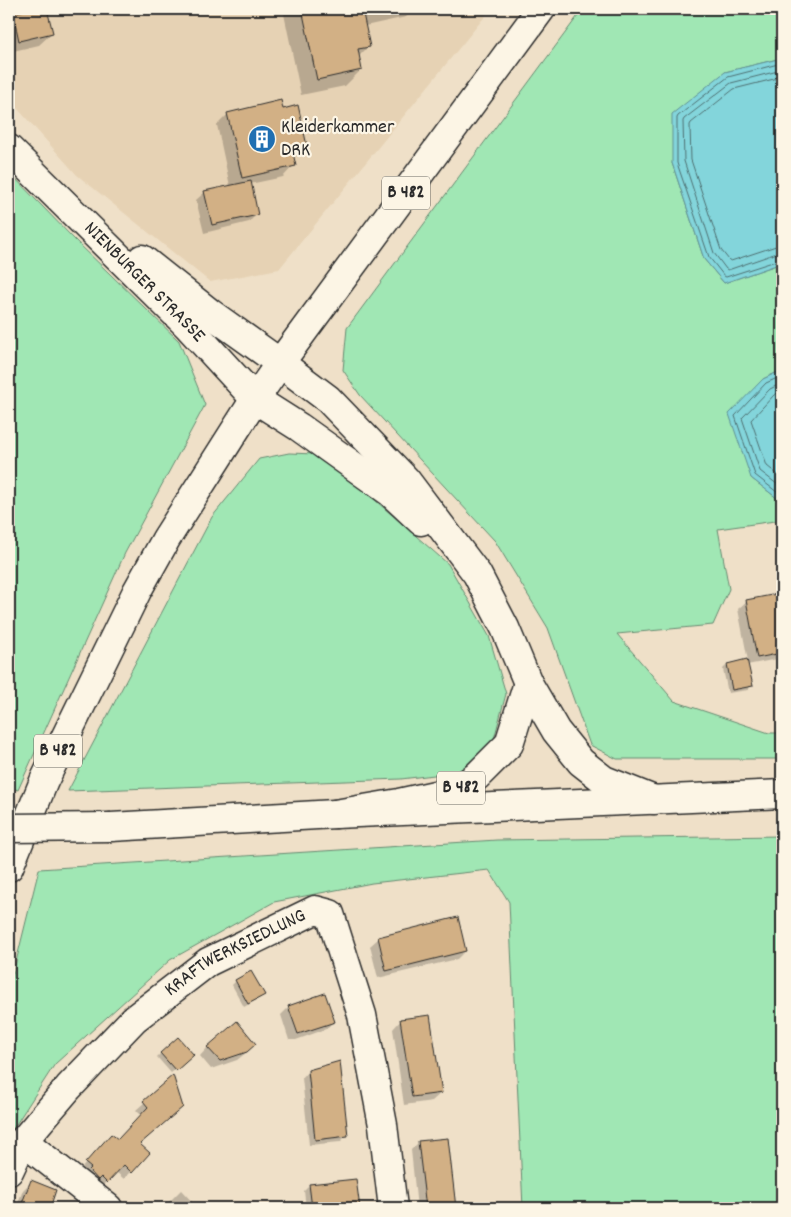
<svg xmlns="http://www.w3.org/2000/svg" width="791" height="1217" viewBox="0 0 791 1217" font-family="Dekko,sans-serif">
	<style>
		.built { fill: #e6d2b4 }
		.green { fill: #a0e7b4; stroke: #668970 }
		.water { fill: #83d5db; stroke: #609195 }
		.shadow { fill: #0003 }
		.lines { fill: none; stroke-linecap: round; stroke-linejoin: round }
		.shore { stroke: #4e6f71; stroke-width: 1 }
		.building { fill: #d2b085; stroke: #2b2b2b }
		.minor-casing { stroke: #2b2b2b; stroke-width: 31 }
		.tertiary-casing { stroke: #2b2b2b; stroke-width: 31 }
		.secondary-casing { stroke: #2b2b2b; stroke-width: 31 }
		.primary-casing { stroke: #2b2b2b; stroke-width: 31 }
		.minor { stroke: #fcf5e5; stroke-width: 28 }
		.tertiary { stroke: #fcf5e5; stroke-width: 28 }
		.secondary { stroke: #fcf5e5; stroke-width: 28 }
		.primary { stroke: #fcf5e5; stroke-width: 28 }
		.secondary-bridge-casing { stroke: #2b2b2b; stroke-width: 31; stroke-linecap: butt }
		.secondary-bridge { stroke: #fcf5e5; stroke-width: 28 }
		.labels { text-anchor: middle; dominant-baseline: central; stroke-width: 4.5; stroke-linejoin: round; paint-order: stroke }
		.shield { fill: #fcf5e5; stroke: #6a6863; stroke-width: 1 }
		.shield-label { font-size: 19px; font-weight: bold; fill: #2b2b2b }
		.poi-label { font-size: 20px; fill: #2b2b2b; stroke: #fcf5e5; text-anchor: start }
		.street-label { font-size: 20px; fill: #2b2b2b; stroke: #fcf5e5 }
	</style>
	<rect width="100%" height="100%" fill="#efe0c8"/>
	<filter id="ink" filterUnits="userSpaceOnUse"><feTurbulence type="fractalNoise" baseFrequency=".02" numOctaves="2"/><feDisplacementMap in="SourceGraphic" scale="10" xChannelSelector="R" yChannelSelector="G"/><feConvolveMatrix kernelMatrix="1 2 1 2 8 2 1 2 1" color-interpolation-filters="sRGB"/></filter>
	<g filter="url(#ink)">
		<path class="built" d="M9,9H491L279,269L210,282L77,175L9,99Z"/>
		<g class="green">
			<path d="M583,9H782V58L725,72L672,163L704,259L724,283L782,263V370L763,379L751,478L782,502V520L718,529L729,589L713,625L617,634L674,701L769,733H782V759H617L590,745L548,628L495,541L360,395L343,370L347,328Z"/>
			<path d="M9,172L75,240L179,341L205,405L125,553L18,790L11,788L9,744Z"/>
			<path d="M289,453L315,454L343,472L448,564L489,636L506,694L494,739L459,772L401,779L68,791L212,517L259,459Z"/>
			<path d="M782,836V1208H523L509,902L489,870L372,883L274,902L170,960L55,1064L9,1135V990L39,869L497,840Z"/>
		</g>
		<g class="water">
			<path d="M782,58V263L724,283L704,259L672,163V114L725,72Z"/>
			<path d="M782,370V502L751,478L729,414L763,379Z"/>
		</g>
		<g class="shadow">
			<path d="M9,9H69L47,14L52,33L39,45L9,52V19L10,17Z"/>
			<path d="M289,9H414L406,17L365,26L369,46L358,57L361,70L345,86L301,95L284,14Z"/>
			<path d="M282,110L305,146L293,157L294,165L283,177L250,184L257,214L249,222L204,233L196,200L205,192L230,186L217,125L228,114Z"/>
			<path d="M747,601L778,609H782V658L747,665L751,686L748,690L728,693L723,669L727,665L748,661L738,609Z"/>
			<path d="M379,938L465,951L457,959L378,978L370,946Z"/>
			<path d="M251,972L263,994L260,998L244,1007L232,985L236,981Z"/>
			<path d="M289,1007L334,1021L326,1029L296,1040H289L281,1015Z"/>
			<path d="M401,1020L441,1093L432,1101L404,1105L393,1029Z"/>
			<path d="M208,1047L247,1052L237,1060L211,1069L200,1056Z"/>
			<path d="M161,1053L188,1059L171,1073L157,1057Z"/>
			<path d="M308,1071L347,1135L340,1142L309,1145L302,1078Z"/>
			<path d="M173,1077L139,1144L131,1172L124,1179L116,1172L99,1189L79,1171L104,1143L117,1141L141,1115L136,1110Z"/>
			<path d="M447,1139L454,1208H417L411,1150L419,1142Z"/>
			<path d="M355,1180L358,1208H306L304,1191L310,1185Z"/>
			<path d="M31,1182L55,1191L48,1208H16L23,1190Z"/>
			<path d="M181,1190L198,1208H163Z"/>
		</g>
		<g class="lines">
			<g class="shore">
				<path d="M782,63L728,77L678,116L677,118V163L709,257L724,276L726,277L782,259"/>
				<path d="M782,70L731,83L684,119L683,121L684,161L714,253L726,269L728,270L777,253H782"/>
				<path d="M782,77L734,89L691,123L690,125L691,160L721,250L729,260L731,261L776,246L782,245"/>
				<path d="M782,376L766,383L735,416L755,475L782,496"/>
				<path d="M782,383L770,389L742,418L760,471L782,488"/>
				<path d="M782,391L774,395L751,420L767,466L782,478"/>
			</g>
		</g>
		<g class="building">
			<path d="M30,9H47L53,33L19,41L13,13Z"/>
			<path d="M302,9H362L370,47L358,49L362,70L317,80Z"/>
			<path d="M281,100L283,109L298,105L307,146L292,149L296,166L242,178L227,113Z"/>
			<path d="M251,181L258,215L212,225L204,191Z"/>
			<path d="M777,594L779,608L782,607V653L757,658L746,600Z"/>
			<path d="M747,659L753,686L732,690L727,664Z"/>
			<path d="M458,917L466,951L386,971L378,937Z"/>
			<path d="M251,971L265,995L248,1004L235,980Z"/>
			<path d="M325,993L335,1022L298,1034L288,1006Z"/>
			<path d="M430,1015L442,1093L412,1097L400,1019Z"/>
			<path d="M237,1021L256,1044L247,1052L220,1061L207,1047Z"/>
			<path d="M178,1037L194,1055L176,1071L160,1053Z"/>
			<path d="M340,1061L348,1136L315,1140L308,1070Z"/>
			<path d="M173,1075L183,1107L140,1144L150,1153L132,1173L124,1165L107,1183L101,1177L98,1180L89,1170L91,1168L85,1163L111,1134L118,1139L148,1107L143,1101Z"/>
			<path d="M448,1138L456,1208H426L418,1141Z"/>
			<path d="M356,1179L360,1208H312L309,1184Z"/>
			<path d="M31,1180L56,1190L50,1208H34L22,1203Z"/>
		</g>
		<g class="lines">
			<g class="minor-casing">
				<g id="minor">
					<path d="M9,1171L23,1141"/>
					<path id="s1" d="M108,1208L23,1141L69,1087L134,1019L208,962L315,910L330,914L362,1015L383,1125L393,1208"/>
				</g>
			</g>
			<g class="tertiary-casing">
				<g id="tertiary">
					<path id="s2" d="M9,149L188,326L255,399"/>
					<path d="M142,259L210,313L280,363"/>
				</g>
			</g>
			<g class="secondary-casing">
				<path id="secondary" d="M111,827L335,814L782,794"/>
			</g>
			<g class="primary-casing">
				<g id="primary">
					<path d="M280,363L328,399L406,480L477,574L505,628L528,683L556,731L581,762L604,780L654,800"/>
					<path d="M255,399L299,427L390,492L421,521"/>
					<path d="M335,814L399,803L458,790L477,776L509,744L528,683"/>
					<path d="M9,867L44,781L137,591L166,539L255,399L280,363L541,9"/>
				</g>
			</g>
			<use href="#minor" class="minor"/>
			<use href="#tertiary" class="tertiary"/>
			<use href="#secondary" class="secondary"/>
			<use href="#primary" class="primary"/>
			<g class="secondary-bridge-casing">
				<path id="secondary-bridge" d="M9,828L111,827"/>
			</g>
			<use href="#secondary-bridge" class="secondary-bridge"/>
		</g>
	</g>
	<defs>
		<g id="building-disc" transform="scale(1.4375)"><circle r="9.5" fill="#1f6fb2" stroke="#fcf5e5"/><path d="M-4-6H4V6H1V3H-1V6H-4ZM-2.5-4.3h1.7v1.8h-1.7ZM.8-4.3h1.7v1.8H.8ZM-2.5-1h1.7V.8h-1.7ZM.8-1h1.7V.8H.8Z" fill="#fff"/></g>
	</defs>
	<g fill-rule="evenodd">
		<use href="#building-disc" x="262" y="139"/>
	</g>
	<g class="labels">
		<g class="shield">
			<rect x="382" y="176.5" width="48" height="33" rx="4"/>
			<rect x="34" y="734.5" width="48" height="33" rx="4"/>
			<rect x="437" y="771.5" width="48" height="33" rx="4"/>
		</g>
		<g class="shield-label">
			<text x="406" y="193">B 482</text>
			<text x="58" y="751">B 482</text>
			<text x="461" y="788">B 482</text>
		</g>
		<g class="poi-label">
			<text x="281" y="128">Kleiderkammer<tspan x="281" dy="23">DRK</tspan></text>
		</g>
		<g class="street-label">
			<text stroke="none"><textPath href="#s2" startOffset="190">NIENBURGER STRASSE</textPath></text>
			<text stroke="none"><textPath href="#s1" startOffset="395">KRAFTWERKSIEDLUNG</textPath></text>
		</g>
	</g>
	<rect width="791" height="1217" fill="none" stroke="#fcf5e5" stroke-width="30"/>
	<rect x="15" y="15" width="761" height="1187" fill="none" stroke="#2b2b2b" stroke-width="2" filter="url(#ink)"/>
</svg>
